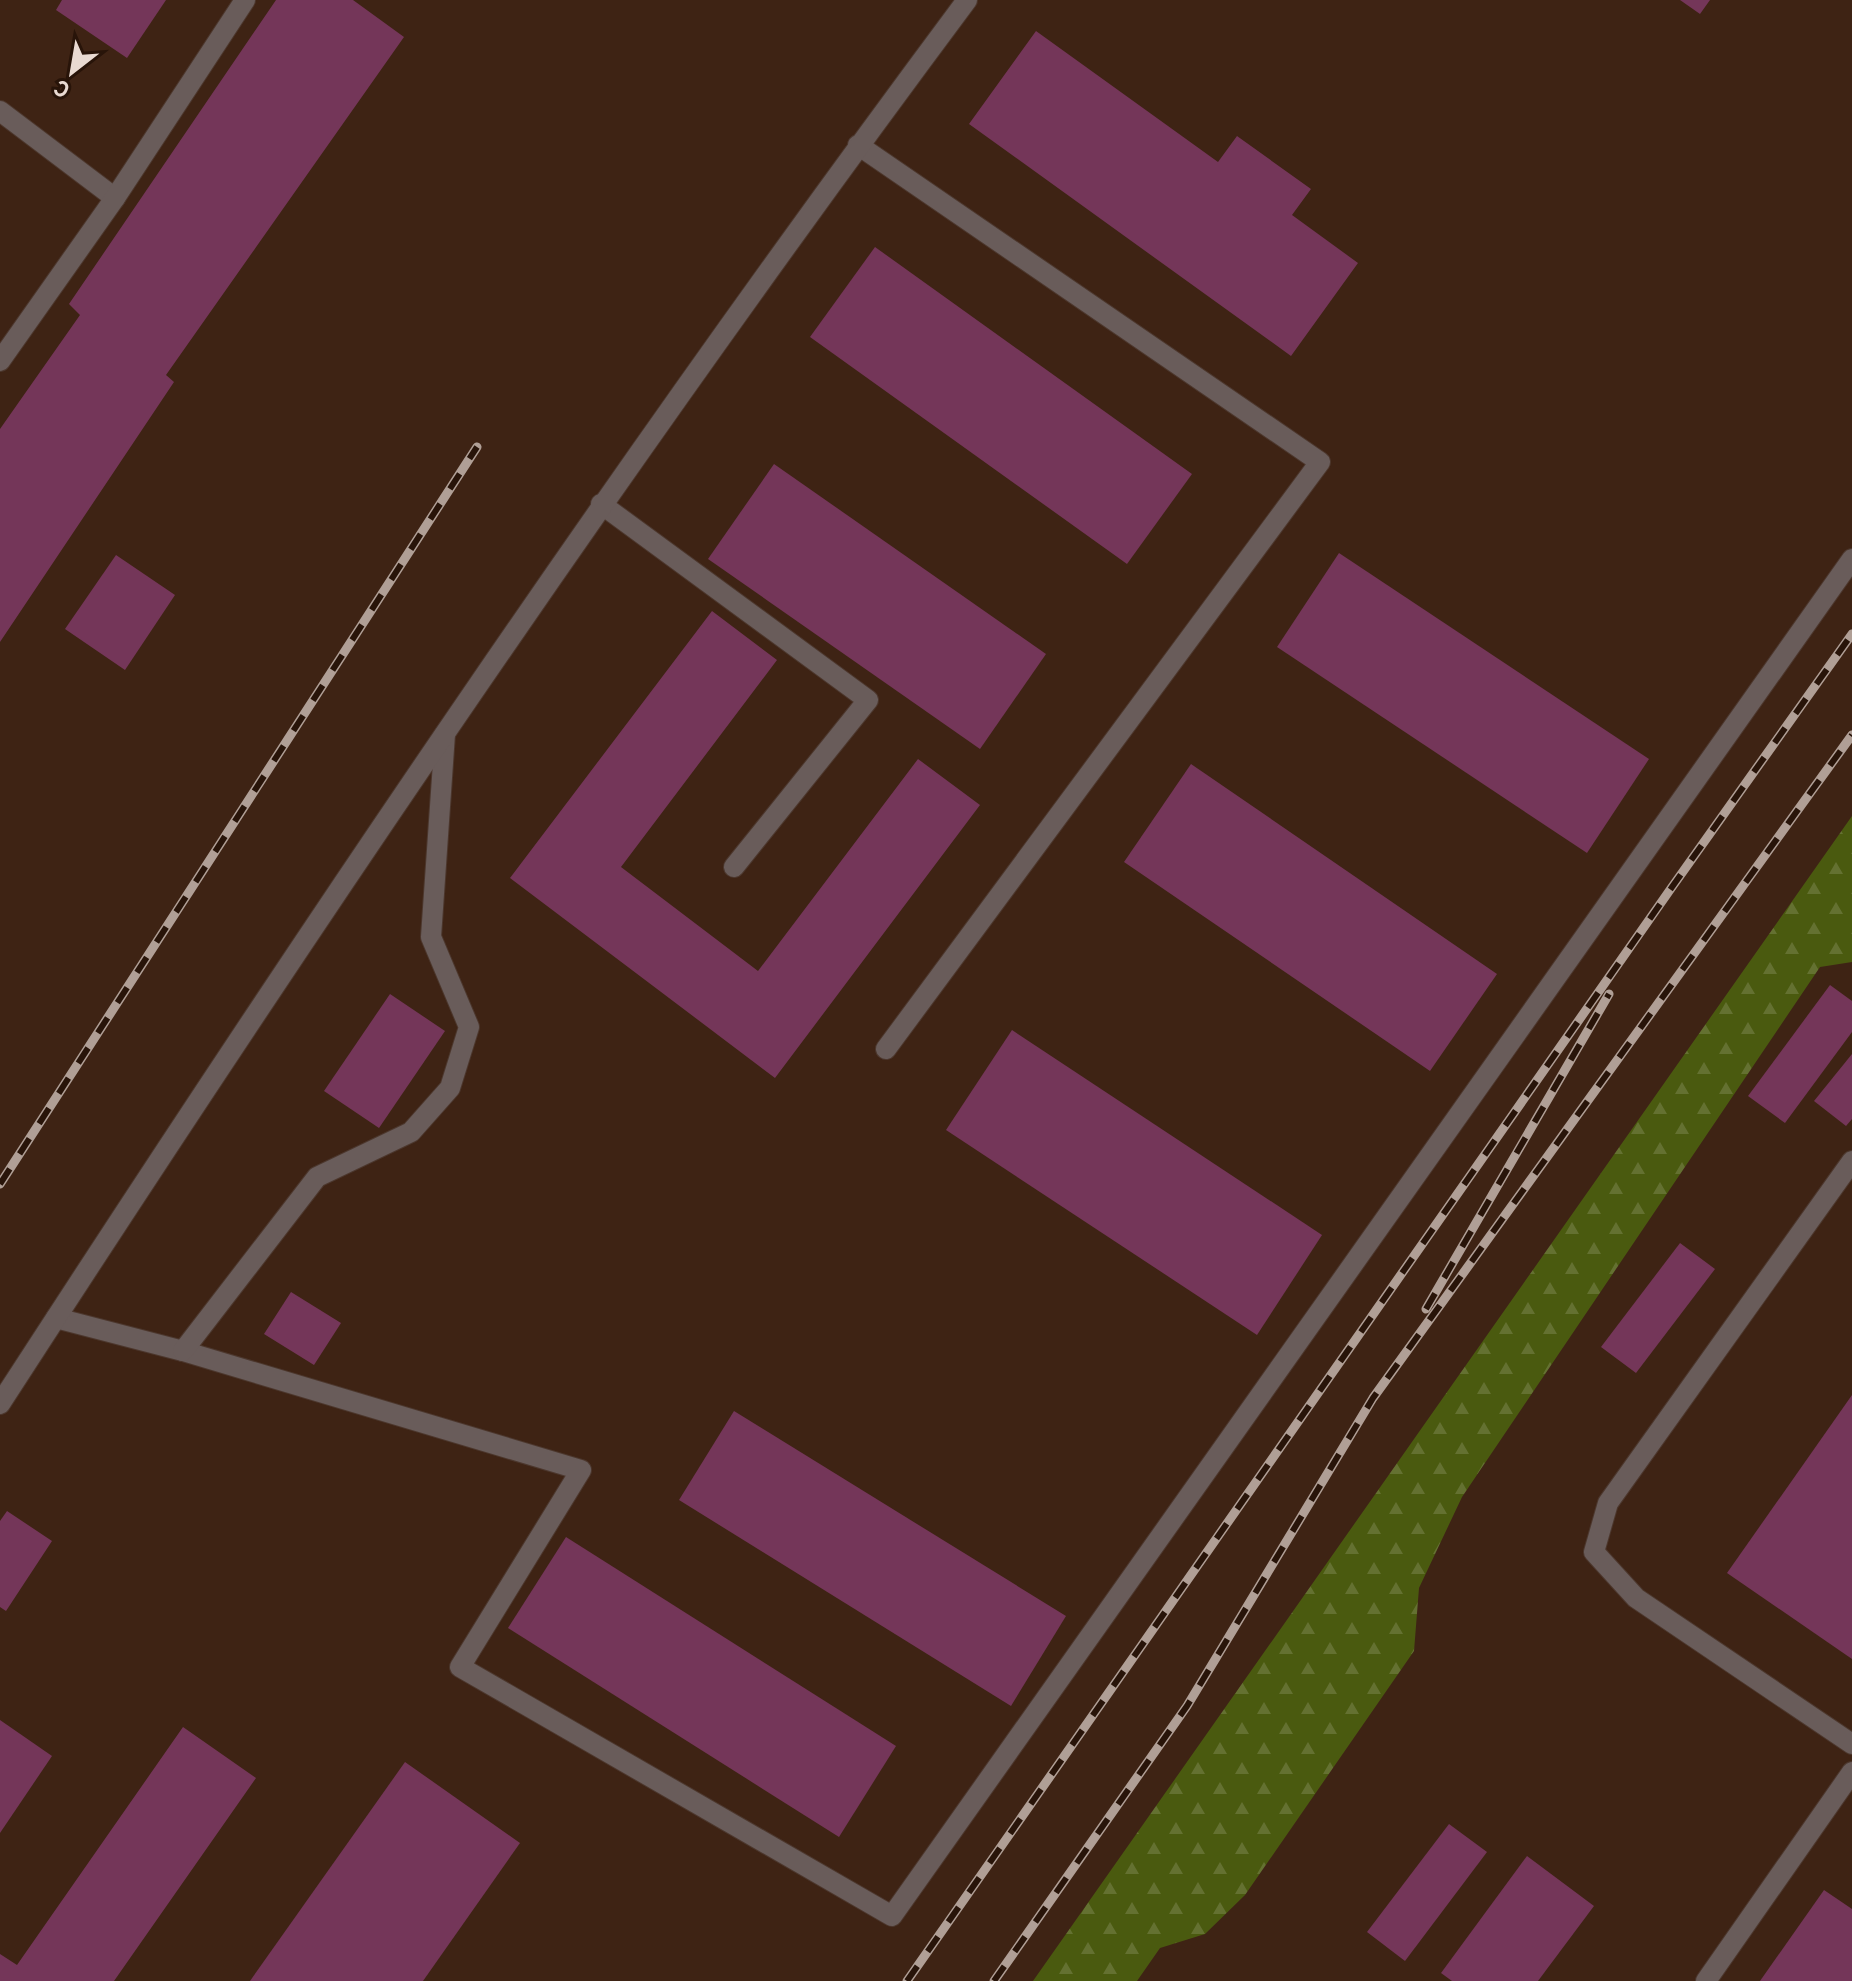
<svg xmlns="http://www.w3.org/2000/svg" width="1852" height="1981" viewBox="0 0 1852 1981" font-family="Overpass,sans-serif">
	<style>
		.built { fill: #3e2314 }
		.forest { fill: url(#forest-firs) }
		.building { fill: #743659 }
		.lines { fill: none; stroke-linecap: round; stroke-linejoin: round }
		.service-casing { stroke: #4c372d; stroke-width: 22 }
		.service { stroke: #695c5a; stroke-width: 20 }
		.rail-casing { stroke: #b09f96; stroke-width: 9 }
		.rail { stroke: #281409; stroke-width: 6; stroke-dasharray: 18; stroke-linecap: butt }
	</style>
	<defs>
		<pattern id="forest-firs" width="22" height="20" patternUnits="userSpaceOnUse" patternTransform="scale(2)"><rect width="22" height="20" fill="#4a5a0f"/><path d="M5 1l3.5 6h-7zM16 11l3.5 6h-7z" fill="#647131"/></pattern>
	</defs>
	<rect width="100%" height="100%" fill="#331d12"/>
	<rect class="built" x="0" y="0" width="1852" height="1981"/>
	<path class="forest" d="M1852,816V962L1820,967L1462,1497L1419,1588L1414,1651L1245,1895L1205,1934L1160,1948L1137,1981H1033Z"/>
	<g class="building">
		<path d="M62,0H166L127,58L56,10Z"/>
		<path d="M276,0H353L404,37L166,375L174,382L0,642V429L80,315L69,304Z"/>
		<path d="M1680,0H1710L1700,14Z"/>
		<path d="M1036,31L1218,162L1237,136L1311,189L1292,215L1358,263L1291,356L969,124Z"/>
		<path d="M875,247L1192,474L1127,564L810,337Z"/>
		<path d="M774,464L1046,654L980,749L708,559Z"/>
		<path d="M1339,553L1649,759L1587,853L1277,647Z"/>
		<path d="M116,555L175,595L125,670L65,629Z"/>
		<path d="M712,611L777,660L621,867L758,971L918,759L980,805L775,1078L510,878Z"/>
		<path d="M1191,764L1497,974L1430,1071L1124,862Z"/>
		<path d="M1830,985L1852,1001V1032L1785,1123L1748,1096Z"/>
		<path d="M390,994L445,1031L379,1128L324,1091Z"/>
		<path d="M1012,1030L1322,1235L1257,1335L946,1130Z"/>
		<path d="M1852,1054V1119L1846,1126L1814,1101Z"/>
		<path d="M1680,1243L1715,1269L1636,1373L1601,1347Z"/>
		<path d="M291,1292L341,1323L314,1365L264,1334Z"/>
		<path d="M1852,1395V1659L1727,1573Z"/>
		<path d="M734,1411L1066,1616L1011,1706L679,1500Z"/>
		<path d="M7,1511L52,1541L6,1611L0,1607V1521Z"/>
		<path d="M566,1537L896,1746L839,1837L508,1628Z"/>
		<path d="M0,1720L52,1756L0,1833Z"/>
		<path d="M183,1727L256,1778L114,1981H0V1954L17,1965Z"/>
		<path d="M405,1762L520,1843L423,1981H250Z"/>
		<path d="M1449,1824L1487,1852L1405,1961L1367,1932Z"/>
		<path d="M1527,1856L1594,1906L1538,1981H1452L1441,1973Z"/>
		<path d="M1824,1890L1852,1909V1981H1760Z"/>
	</g>
	<g class="lines">
		<g class="service-casing">
			<g id="service">
				<path d="M0,111L115,198"/>
				<path d="M858,145L1320,462L886,1049"/>
				<path d="M0,361L115,198L245,0"/>
				<path d="M601,504L868,700L734,867"/>
				<path d="M1852,1161L1608,1503L1594,1552L1636,1598L1852,1744"/>
				<path d="M56,1318L183,1351L581,1470L460,1667L892,1916L1852,559"/>
				<path d="M183,1351L317,1177L411,1132L450,1088L469,1027L431,937L445,734"/>
				<path d="M0,1404C309,927 627,456 967,0"/>
				<path d="M1706,1981L1852,1772"/>
			</g>
		</g>
		<use href="#service" class="service"/>
		<g class="rail-casing">
			<g id="rail">
				<path d="M0,1184L477,447"/>
				<path d="M1426,1309L1609,994"/>
				<path d="M907,1981L1672,887L1852,634"/>
				<path d="M994,1981L1187,1706L1373,1398L1852,735"/>
			</g>
		</g>
		<use href="#rail" class="rail"/>
	</g>
	<g transform="translate(72 72) rotate(211)" stroke="#281409" stroke-width="6" paint-order="stroke">
	<path d="M0-6L14 30L0 20L-14 30Z" fill="#e9dad2"/>
	<text y="-12" font-size="22" font-weight="bold" text-anchor="middle" fill="#e9dad2">С</text>
	</g>
</svg>
